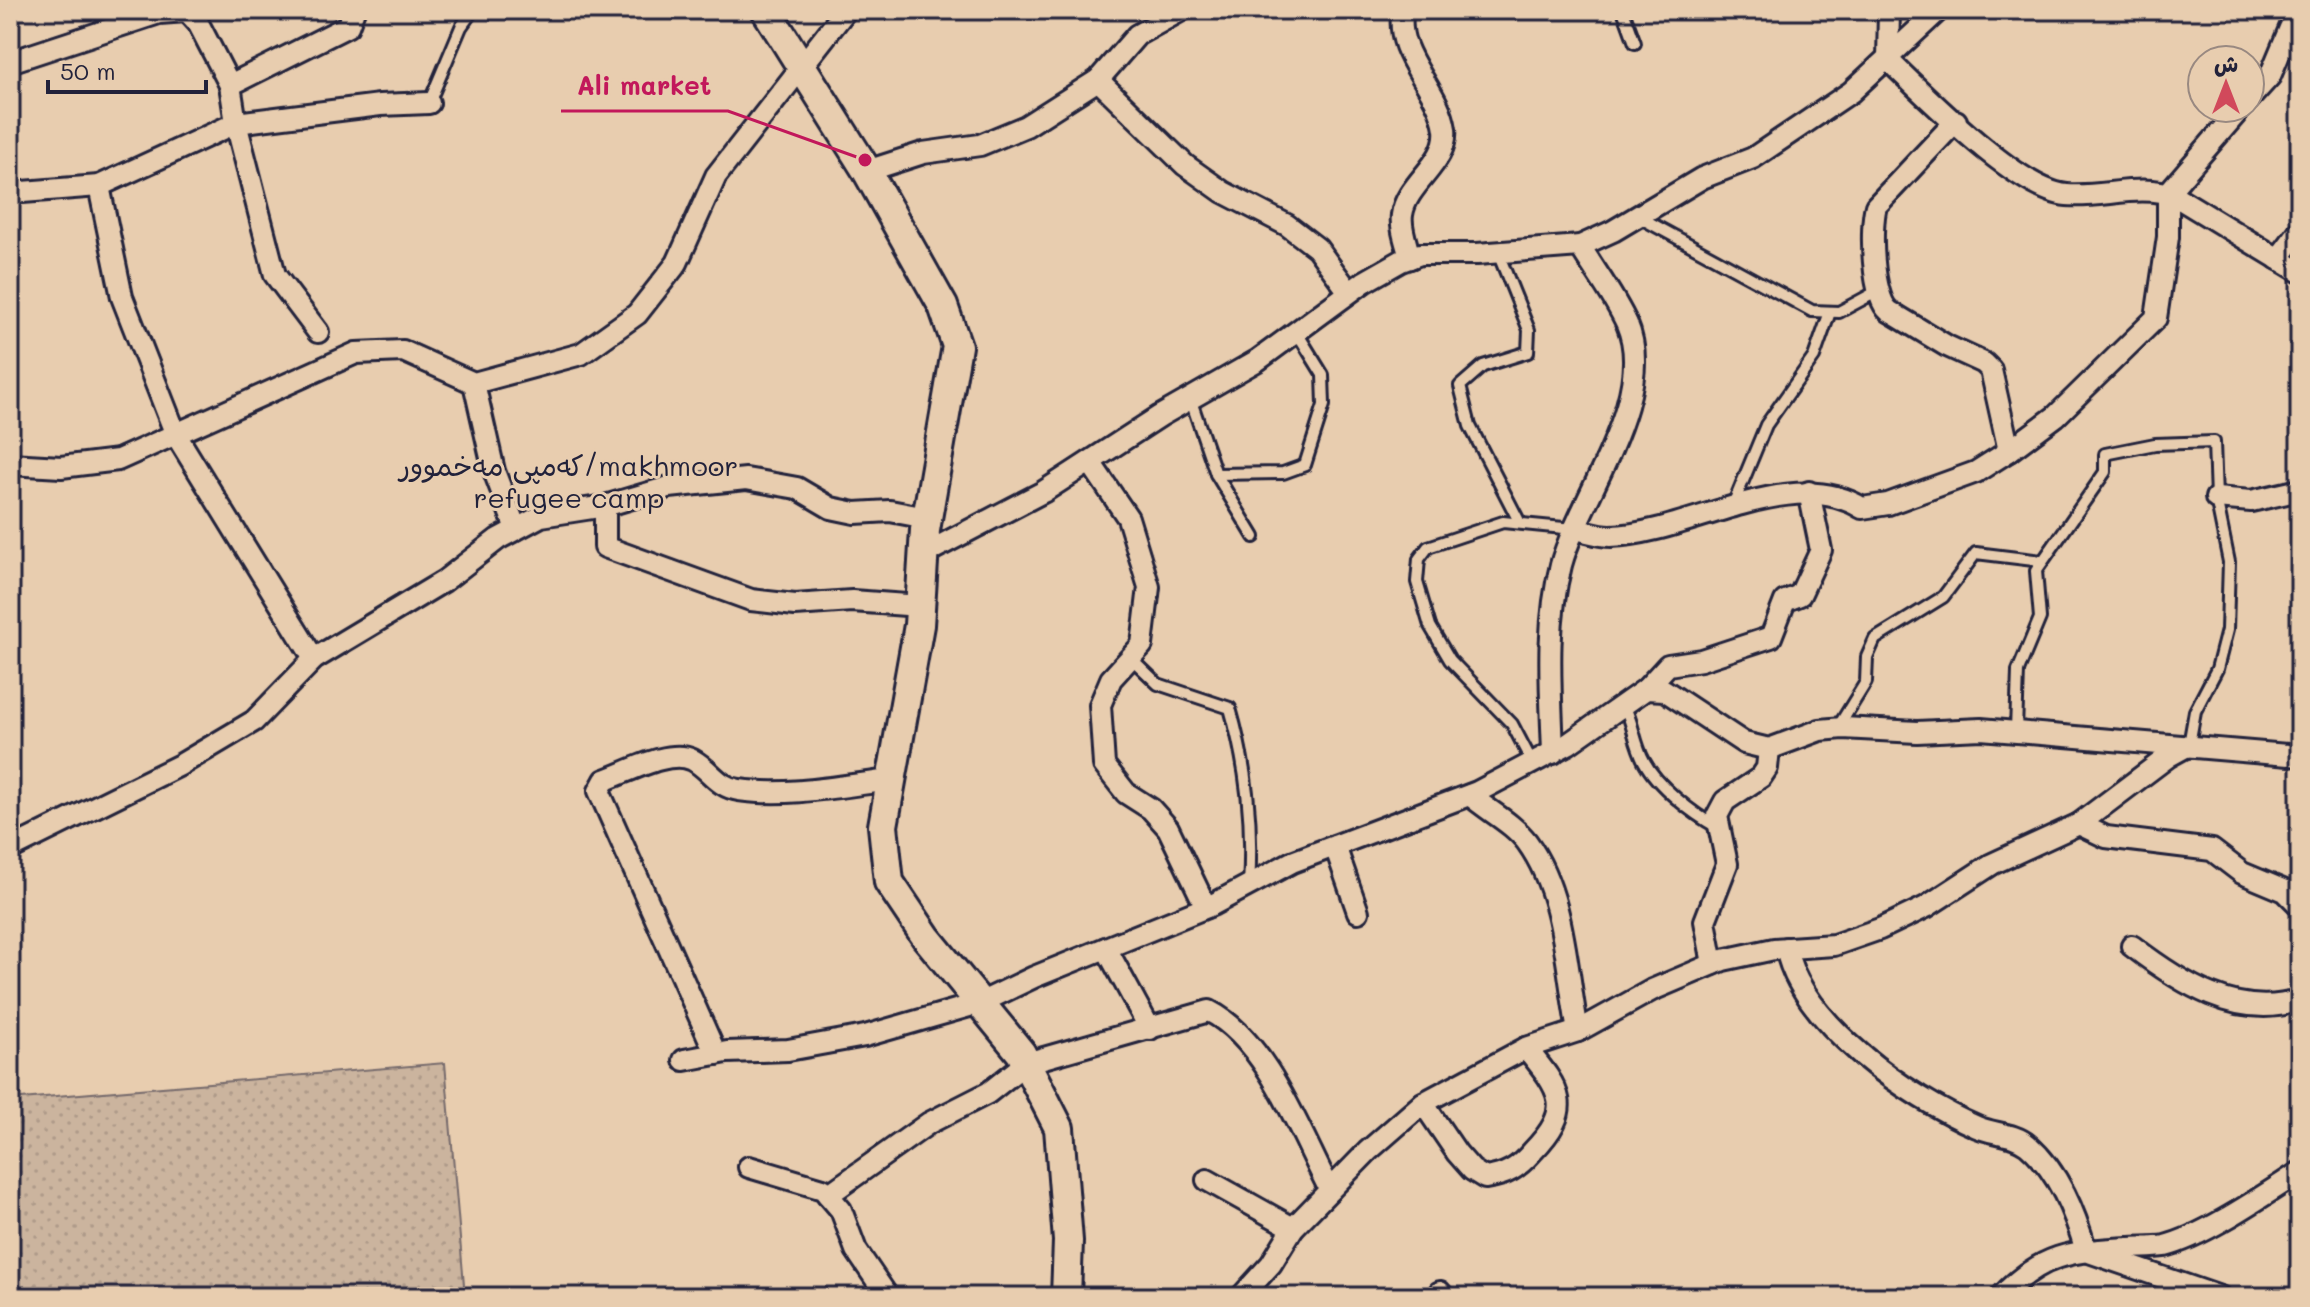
<svg xmlns="http://www.w3.org/2000/svg" width="2310" height="1307" viewBox="0 0 2310 1307" font-family="Mali,'Playpen Sans Arabic',sans-serif">
	<style>
		.park { fill: url(#park-dots); stroke: #766b6c; stroke-width: 2 }
		.lines { fill: none; stroke-linecap: round; stroke-linejoin: round }
		.lane-casing { stroke: #22223b; stroke-width: 16 }
		.street-casing { stroke: #22223b; stroke-width: 26 }
		.secondary-casing { stroke: #22223b; stroke-width: 34 }
		.lane { stroke: #e8cdaf; stroke-width: 10 }
		.street { stroke: #e8cdaf; stroke-width: 20 }
		.secondary { stroke: #e8cdaf; stroke-width: 28 }
		.labels { text-anchor: middle; dominant-baseline: central; stroke-width: 6; stroke-linejoin: round; paint-order: stroke }
		.quarter-label { font-size: 28px; fill: #22223b; stroke: #e8cdaf }
		.leader { fill: none; stroke: #c2185b; stroke-width: 3 }
		.callout-dot { fill: #c2185b; stroke: #e8cdaf; stroke-width: 3 }
		.callout-label { font-size: 26px; text-anchor: middle; font-weight: bold; fill: #c2185b; stroke: #e8cdaf; stroke-width: 6; stroke-linejoin: round; paint-order: stroke }
	</style>
	<defs>
		<pattern id="park-dots" width="8" height="8" patternUnits="userSpaceOnUse" patternTransform="scale(2)"><rect width="8" height="8" fill="#cbb49e"/><path d="M2 2h.1M6 6h.1" fill="none" stroke="#ae9a89" stroke-width="1.8" stroke-linecap="round"/></pattern>
	</defs>
	<rect width="100%" height="100%" fill="#e8cdaf"/>
	<filter id="ink" filterUnits="userSpaceOnUse"><feTurbulence type="fractalNoise" baseFrequency=".0125" numOctaves="2"/><feDisplacementMap in="SourceGraphic" scale="16" xChannelSelector="R" yChannelSelector="G"/><feConvolveMatrix kernelMatrix="1 2 1 2 8 2 1 2 1" color-interpolation-filters="sRGB"/></filter>
	<g filter="url(#ink)">
		<path class="park" d="M445,1063L465,1297H10V1100Z"/>
		<g class="lines">
			<g class="lane-casing">
				<g id="lane">
					<path d="M1623,10L1635,43"/>
					<path d="M429,103L461,27L473,10"/>
					<path d="M1639,217L1812,311L1839,312L1878,291"/>
					<path d="M1498,253L1529,330L1528,352L1483,366L1460,386L1470,426L1520,523"/>
					<path d="M1190,398L1216,474L1254,537"/>
					<path d="M1216,474L1283,473L1305,465L1324,405L1323,375L1296,331"/>
					<path d="M1733,505L1766,425L1814,357L1830,312"/>
					<path d="M1130,657L1158,684L1230,708C1247,768 1253,823 1249,885"/>
					<path d="M1623,703C1633,721 1634,743 1644,761C1657,786 1693,814 1717,827"/>
					<path d="M1837,729L1866,682L1867,657L1875,639L1943,597L1976,553L2042,561"/>
					<path d="M2016,731L2018,671L2040,618L2036,571L2105,472V454L2155,444L2214,442L2216,498L2229,562L2227,630L2217,669L2195,711L2189,745"/>
					<path d="M1533,764L1512,724L1450,660L1430,626L1417,582L1419,559L1428,547L1503,522L1574,529"/>
				</g>
			</g>
			<g class="street-casing">
				<g id="street">
					<path d="M1403,10C1393,54 1439,87 1445,129C1449,163 1406,183 1402,215C1400,228 1407,245 1410,258"/>
					<path d="M1889,10L1888,60C1925,95 2018,191 2067,195C2104,198 2140,183 2175,196L2300,272"/>
					<path d="M10,62L159,13L187,11L198,23L230,85"/>
					<path d="M1098,80L1185,165L1223,192L1287,225L1317,248L1349,292"/>
					<path d="M2250,98L2270,76L2290,28L2300,25"/>
					<path d="M1956,121L1876,206C1870,227 1872,297 1889,311L1947,346L1984,363L1991,370L2009,451"/>
					<path d="M867,171L923,153L980,145L1026,126L1098,80L1137,35L1182,10"/>
					<path d="M99,186L122,297L176,435L314,659"/>
					<path d="M10,193L99,186L236,123L380,105L429,103"/>
					<path d="M2278,259L2300,230"/>
					<path d="M318,332L275,275L236,123L230,85L348,26L354,10"/>
					<path d="M474,383L494,471L516,529"/>
					<path d="M1090,462L1128,518L1149,587L1142,645L1111,679L1100,705L1104,765L1126,793L1151,809L1168,828L1206,907"/>
					<path d="M10,464L61,467L118,460L356,353L403,351L474,383L581,354L637,314L677,263L716,176L846,10"/>
					<path d="M2216,498L2251,501L2300,490"/>
					<path d="M605,506V547L751,600L795,605L852,601L920,606"/>
					<path d="M1574,529C1586,531 1599,536 1611,536C1689,534 1791,464 1862,508L1888,504L1976,472L2009,451L2056,416L2156,318L2168,237V193L2241,108"/>
					<path d="M924,554L1043,492L1160,416L1258,360L1364,282L1401,261L1420,254H1477L1580,246L1613,231L1702,178L1753,158L1851,92L1939,10"/>
					<path d="M1646,689L1668,665L1701,660L1771,637L1785,601L1800,595L1821,550L1809,492"/>
					<path d="M1553,753C1551,690 1545,627 1561,565C1579,498 1658,396 1627,324C1615,297 1595,271 1580,246"/>
					<path d="M1470,795C1488,811 1513,823 1527,842C1565,894 1566,969 1578,1031"/>
					<path d="M2079,824L2106,837L2212,850L2242,873L2285,891L2300,906"/>
					<path d="M1335,846L1358,912"/>
					<path d="M10,849L180,765L254,721L314,659L444,581L498,539L541,516L605,506L669,487L746,479L797,488L831,508L855,513L890,511L927,518"/>
					<path d="M2132,946C2179,982 2238,1021 2300,1000"/>
					<path d="M1106,948L1150,1029"/>
					<path d="M1786,948C1801,1023 1909,1098 1977,1127C1993,1134 2014,1133 2028,1145C2059,1172 2075,1213 2086,1251L2220,1297"/>
					<path d="M1713,964L1705,921L1727,864L1717,816L1725,801L1761,777L1767,768L1769,749"/>
					<path d="M716,1054L599,791L605,780C628,772 670,748 693,760C711,770 717,787 739,790C788,797 842,786 891,780"/>
					<path d="M684,1060L727,1052L788,1050L865,1036L980,1003L1034,977L1212,905L1292,862L1477,792L1568,744L1646,689L1664,690L1744,743L1769,749L1820,730L1843,728L1917,732L1981,729L2300,756"/>
					<path d="M1423,1103L1457,1153L1472,1170L1485,1178C1507,1175 1518,1168 1532,1152C1575,1108 1561,1091 1526,1048"/>
					<path d="M749,1167L823,1189L841,1210L856,1250L888,1297"/>
					<path d="M1207,1180L1293,1228"/>
					<path d="M828,1195L929,1123L988,1093L1026,1063L1209,1011C1267,1040 1301,1135 1330,1190"/>
					<path d="M1440,1292L1444,1297"/>
					<path d="M1241,1297L1271,1264L1293,1228L1368,1151L1423,1103L1526,1048L1578,1031L1652,990L1723,960L1774,949L1834,945L1880,929L1926,907L1992,864L2079,824L2169,756L2189,745"/>
					<path d="M2001,1297C2041,1254 2071,1251 2128,1248C2139,1247 2153,1248 2165,1246C2205,1236 2264,1195 2300,1172"/>
				</g>
			</g>
			<g class="secondary-casing">
				<path id="secondary" d="M766,10L867,171L943,306L957,346L925,530L919,625L883,826L889,882L926,937L1021,1053L1059,1128L1068,1241L1066,1297"/>
			</g>
			<use href="#lane" class="lane"/>
			<use href="#street" class="street"/>
			<use href="#secondary" class="secondary"/>
		</g>
	</g>
	<g class="labels">
		<g class="quarter-label">
			<text x="569" y="465">کەمپی مەخموور/makhmoor<tspan x="569" dy="32">refugee camp</tspan></text>
		</g>
	</g>
	<path class="leader" d="M865 160L728 111H561"/>
	<circle class="callout-dot" cx="865" cy="160" r="8"/>
	<g class="callout-label">
		<text x="644" y="95">Ali market</text>
	</g>
	<rect width="2310" height="1307" fill="none" stroke="#e8cdaf" stroke-width="40"/>
	<rect x="20" y="20" width="2270" height="1267" fill="none" stroke="#22223b" stroke-width="3" filter="url(#ink)"/>
	<g transform="translate(2226 84)"><circle r="38" fill="#e8cdaf" stroke="#998981" stroke-width="2"/>
	<path d="M0-6L14 30L0 20L-14 30Z" fill="#d1495b"/>
	<text y="-12" font-size="22" font-weight="bold" text-anchor="middle" fill="#22223b">ش</text>
	</g>
	<path d="M48 80v12h158v-12" fill="none" stroke="#22223b" stroke-width="4"/>
	<text x="60" y="80" font-size="24" fill="#22223b" stroke="#e8cdaf" stroke-width="6" paint-order="stroke">50 m</text>
</svg>
